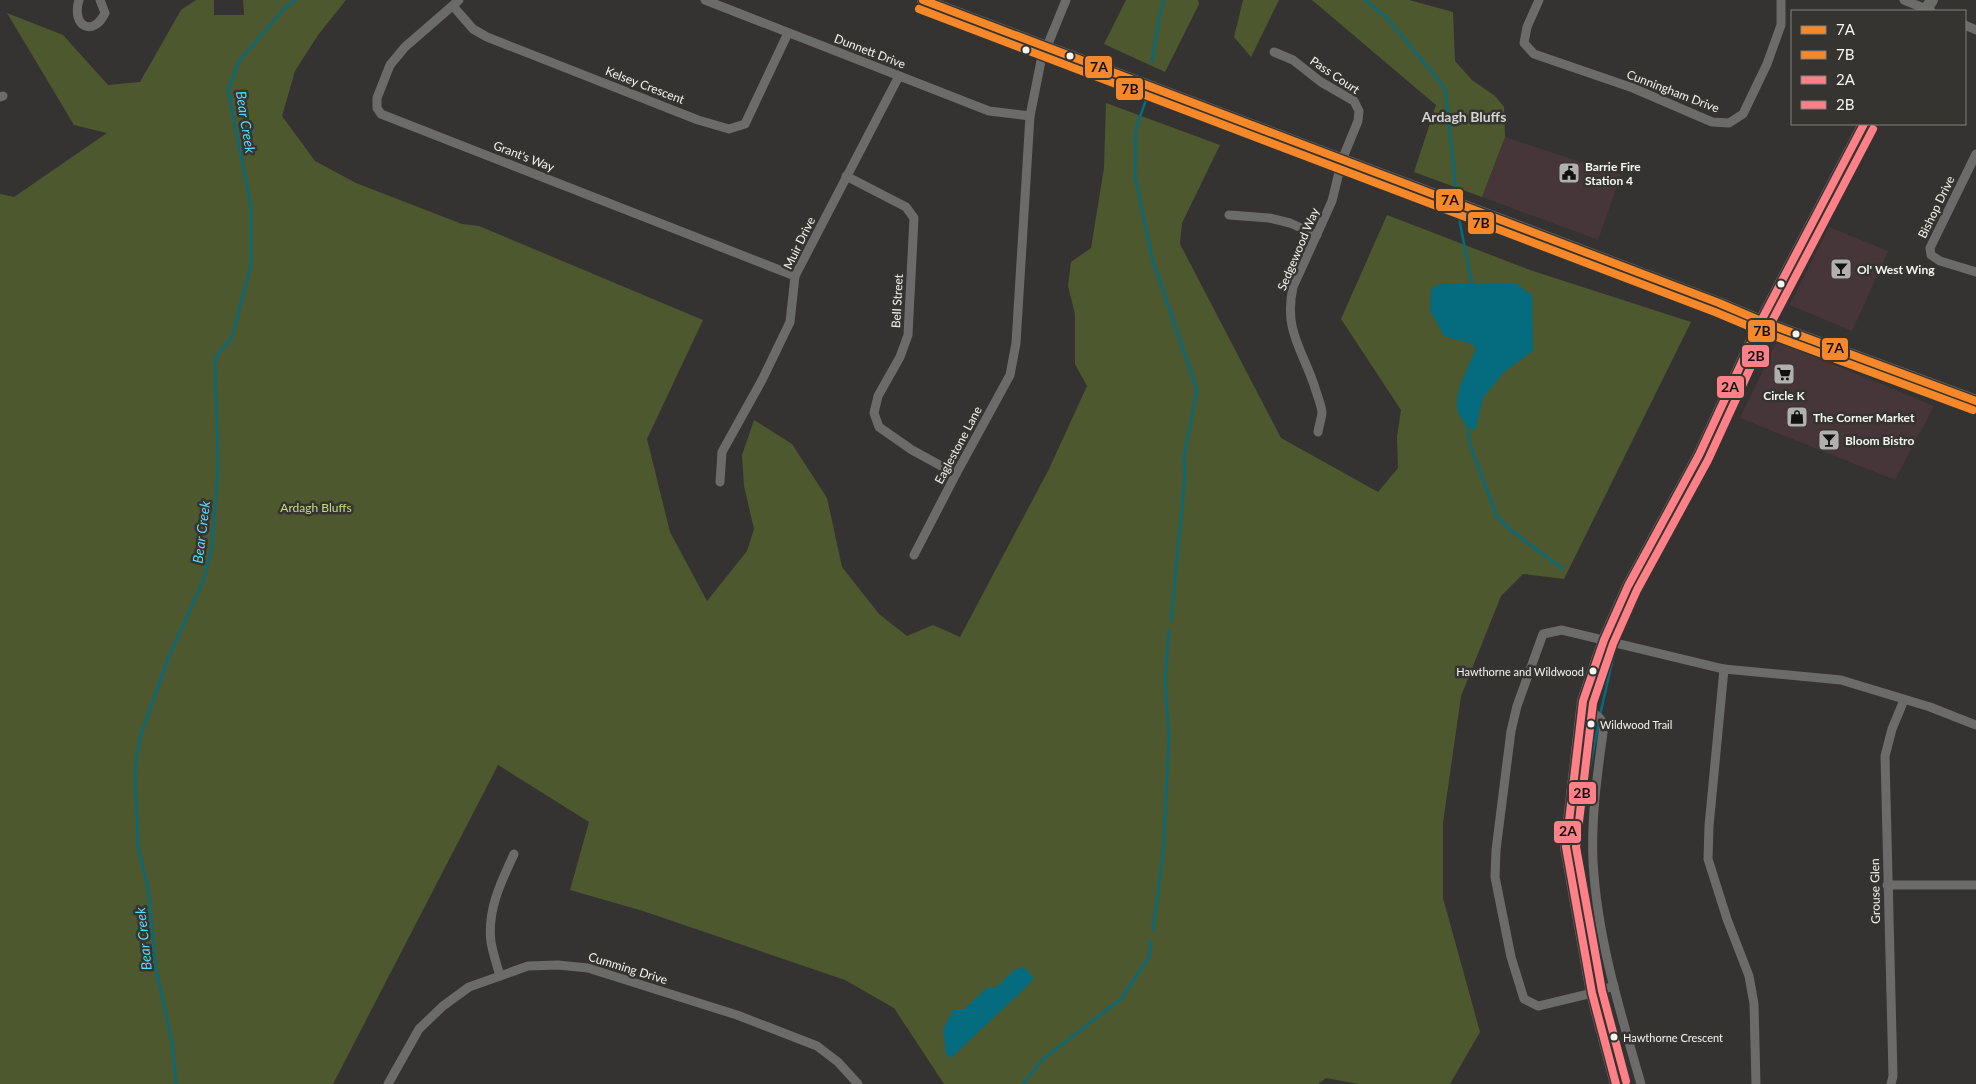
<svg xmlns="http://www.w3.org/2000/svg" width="1976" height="1084" viewBox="0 0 1976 1084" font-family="Lato,sans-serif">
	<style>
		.commercial { fill: #473639 }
		.green { fill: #4e582e }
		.water { fill: #056b7f }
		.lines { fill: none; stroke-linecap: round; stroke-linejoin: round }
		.stream { stroke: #056b7f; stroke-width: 2.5 }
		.street { stroke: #6b6b6a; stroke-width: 9 }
		.secondary { stroke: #6a6d6a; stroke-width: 12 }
		.bus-1-casing { stroke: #353431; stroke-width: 11 }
		.bus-2-casing { stroke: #353431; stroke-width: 11 }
		.bus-3-casing { stroke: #353431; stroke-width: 11 }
		.bus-4-casing { stroke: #353431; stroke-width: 11 }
		.bus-1 { stroke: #f6882a; stroke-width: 8 }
		.bus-2 { stroke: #f6882a; stroke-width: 8 }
		.bus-3 { stroke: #ff8087; stroke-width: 8 }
		.bus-4 { stroke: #ff8087; stroke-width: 8 }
		.bus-dot { fill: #f4f4f1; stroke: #353431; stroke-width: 2 }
		.labels { text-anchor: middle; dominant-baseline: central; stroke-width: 5; stroke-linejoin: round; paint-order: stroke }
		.bus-label { font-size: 11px; fill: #f4f4f1; stroke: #353431; text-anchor: start }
		.street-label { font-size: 12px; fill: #f4f4f1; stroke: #353431 }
		.poi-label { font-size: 12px; font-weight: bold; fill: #f4f4f1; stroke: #353431; text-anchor: start }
		.park-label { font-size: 12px; fill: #c7de81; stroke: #353431 }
		.neighbourhood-label { font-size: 14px; font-weight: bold; fill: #d5d4d0; stroke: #353431 }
		.water-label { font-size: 14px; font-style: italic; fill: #59dafc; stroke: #353431 }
		.line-badge { stroke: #353431; stroke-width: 2 }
		.pale-badge-label { font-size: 14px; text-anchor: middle; font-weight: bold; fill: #111 }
	</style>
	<rect width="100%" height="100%" fill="#343332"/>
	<g class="commercial">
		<path d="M1505,137L1621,175L1598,240L1482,197Z"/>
		<path d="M1829,227L1888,251L1852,331L1790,305Z"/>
		<path d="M1777,341L1934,406L1895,480L1740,418Z"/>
	</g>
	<g class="green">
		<path d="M196,0H214V15H244L243,0H346L318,35L295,71L282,116L315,161L356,183L462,224L479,226L703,320L647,439L670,532L707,601L747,551L754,529L744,486L742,455L754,420L792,444L827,498L842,567L879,614L907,636L933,625L960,637L1049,469L1087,386L1075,364V314L1068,286L1071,262L1091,248L1104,168L1106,103L1220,145L1182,223L1180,244L1281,438L1378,492L1398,468L1397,437L1401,410L1341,319L1387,215L1530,270L1691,322L1564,579L1523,574L1501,596L1461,696L1443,823V898L1480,1032L1450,1084H1359L1326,1078L1318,1084H944L894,1008L845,980L643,911L570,890L589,822L498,765L333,1084H0V194L14,197L107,133L74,125L7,13L63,35L108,85L140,82L181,10Z"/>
		<path d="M1126,0H1198L1199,4L1165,72L1104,44Z"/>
		<path d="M1243,0H1279L1251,57L1234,37Z"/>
		<path d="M1312,0H1409L1453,12L1455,61L1472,80L1495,96L1504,107L1505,137L1482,197L1414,172L1436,105Z"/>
	</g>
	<g class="water">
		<path d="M1442,283L1516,284L1532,295L1533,351L1504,372L1483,398L1475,431C1440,411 1465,377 1476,349L1472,344L1444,336L1430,310L1431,289Z"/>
		<path d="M1024,967L1034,978L1027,986L951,1058L946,1054L943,1029L954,1009H964L987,988L997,987L1014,970Z"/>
	</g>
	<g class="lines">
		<g class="stream">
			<path d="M1365,0L1387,18L1445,88L1456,191"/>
			<path d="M1152,62L1159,18L1164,0"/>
			<path d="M1146,100L1136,128L1135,176L1152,258L1197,390L1184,457L1185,476L1171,621"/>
			<path d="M1459,218L1472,284"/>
			<path d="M1467,426L1471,447L1497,517L1513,532L1563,569"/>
			<path d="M1618,640L1632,612"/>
			<path d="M1600,715L1616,645"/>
			<path d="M1573,853L1599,721"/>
			<path d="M1153,930L1163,855L1169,738L1165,679L1169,630"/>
			<path d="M176,1084L172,1042L156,969L148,888L138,848L135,768L140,737L168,659L203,581L212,548L218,468L215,358L232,337L251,265V206L228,90L239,61L283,10L295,0"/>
			<path d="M1023,1084L1043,1059L1121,999L1149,957L1151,941"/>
		</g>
		<g class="street">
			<path d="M79,0C71,26 93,38 105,13L100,0"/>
			<path d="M459,0L405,47L390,65L377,98V108L381,114L795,276"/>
			<path d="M705,0L989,111L1030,116"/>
			<path d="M1539,0L1527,27L1524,43L1534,54L1633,88L1712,122L1729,123L1743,114L1767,64L1781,25V0"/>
			<path d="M1904,0L1931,11"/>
			<path d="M453,6L473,29L487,37L698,120L729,129L745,124L788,33"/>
			<path d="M1965,25L1976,30"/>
			<path d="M1274,52L1293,60L1321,82L1354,101L1359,111L1358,121L1342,160L1332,201L1293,287C1283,332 1304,351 1316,391C1318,398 1322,407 1322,413C1321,420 1319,426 1318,432"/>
			<path d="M0,97L3,96"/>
			<path d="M1976,154L1930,248L1931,255L1940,261L1976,272"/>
			<path d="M846,176L906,207L914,218L908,335L900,357L878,396L874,413L879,427L912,450L956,474"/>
			<path d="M1229,215L1269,218L1290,223L1317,235"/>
			<path d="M720,482L722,452L762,380L790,322L795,276L899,76"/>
			<path d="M914,555L956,474L1010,375L1016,343L1030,116L1041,61L1066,0"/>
			<path d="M1724,669L1709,826L1708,859L1727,919L1749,976L1754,1004L1756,1084"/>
			<path d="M1582,708C1592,712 1600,715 1604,725C1598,770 1591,815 1593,861C1597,937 1620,1011 1641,1084"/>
			<path d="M1887,885H1976"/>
			<path d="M500,976C497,965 493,954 491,942C487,910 501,882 514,854"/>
			<path d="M1614,986L1592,993L1538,1006L1524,999L1511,957L1495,877L1496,850L1511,731L1517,706L1543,634L1562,630L1724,669L1841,680L1930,707L1976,725"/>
			<path d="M388,1084L419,1029L443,1006L469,987L528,966L558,965L588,968L737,1015L817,1046L838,1062L858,1084"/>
			<path d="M1891,1084L1893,1076L1885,756L1892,729L1904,700"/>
		</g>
		<g class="secondary">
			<path d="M923,0L1719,303L1761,321L1976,401"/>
			<path d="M1925,11L1932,0"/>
			<path d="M1616,1084L1592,993L1566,847L1583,701L1604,640L1628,586L1699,455L1761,321L1864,124"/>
		</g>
		<g class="bus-1-casing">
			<path id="bus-1" d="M923,0L1719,303L1761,321L1976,401"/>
		</g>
		<g class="bus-2-casing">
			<path id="bus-2" d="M919,9L1715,312L1758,330L1973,410"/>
		</g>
		<g class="bus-3-casing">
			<path id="bus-3" d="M1616,1084L1592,993L1566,847L1583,701L1604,640L1628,586L1699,455L1761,321L1864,124"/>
		</g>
		<g class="bus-4-casing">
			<path id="bus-4" d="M1626,1081L1602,991L1576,847L1593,703L1613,644L1637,590L1708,460L1770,325L1873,129"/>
		</g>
		<use href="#bus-1" class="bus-1"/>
		<use href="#bus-2" class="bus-2"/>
		<use href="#bus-3" class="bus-3"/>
		<use href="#bus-4" class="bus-4"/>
	</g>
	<defs>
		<g id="civic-square" transform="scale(1.125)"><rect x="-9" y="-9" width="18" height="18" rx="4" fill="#b1b0ae" stroke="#353431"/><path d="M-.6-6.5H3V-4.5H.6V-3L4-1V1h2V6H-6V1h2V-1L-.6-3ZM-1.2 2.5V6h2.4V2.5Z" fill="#111"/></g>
		<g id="bar-square" transform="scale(1.125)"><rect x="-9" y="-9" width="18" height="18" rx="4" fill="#b1b0ae" stroke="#353431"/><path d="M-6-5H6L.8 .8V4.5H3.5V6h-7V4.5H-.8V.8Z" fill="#111"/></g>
		<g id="supermarket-square" transform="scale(1.125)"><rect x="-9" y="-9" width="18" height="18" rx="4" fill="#b1b0ae" stroke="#353431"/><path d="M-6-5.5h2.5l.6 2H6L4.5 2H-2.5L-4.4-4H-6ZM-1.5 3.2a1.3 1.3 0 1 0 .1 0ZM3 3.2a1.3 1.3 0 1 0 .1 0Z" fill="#111"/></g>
		<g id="shop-square" transform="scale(1.125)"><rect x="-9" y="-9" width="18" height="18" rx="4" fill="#b1b0ae" stroke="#353431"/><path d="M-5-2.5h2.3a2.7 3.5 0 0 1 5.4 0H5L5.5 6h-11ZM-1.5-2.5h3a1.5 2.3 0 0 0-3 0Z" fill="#111"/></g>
	</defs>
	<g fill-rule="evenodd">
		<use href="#civic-square" x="1569" y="173"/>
		<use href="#bar-square" x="1841" y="269"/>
		<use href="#supermarket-square" x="1784" y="374"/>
		<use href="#shop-square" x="1797" y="417"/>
		<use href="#bar-square" x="1829" y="440"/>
	</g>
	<g class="bus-dot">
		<circle cx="1026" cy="50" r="4.5"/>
		<circle cx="1070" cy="56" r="4.5"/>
		<circle cx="1781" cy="284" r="4.5"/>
		<circle cx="1796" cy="334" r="4.5"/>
		<circle cx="1593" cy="671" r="4.5"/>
		<circle cx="1591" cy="724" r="4.5"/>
		<circle cx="1614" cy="1037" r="4.5"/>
	</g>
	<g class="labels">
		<g class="bus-label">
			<text x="1584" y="671" text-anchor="end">Hawthorne and Wildwood</text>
			<text x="1600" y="724">Wildwood Trail</text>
			<text x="1623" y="1037">Hawthorne Crescent</text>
		</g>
		<g class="street-label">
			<text transform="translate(870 51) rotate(21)">Dunnett Drive</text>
			<text transform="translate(1335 75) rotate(34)">Pass Court</text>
			<text transform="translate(645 85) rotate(21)">Kelsey Crescent</text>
			<text transform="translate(1673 91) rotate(21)">Cunningham Drive</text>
			<text transform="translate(524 156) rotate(21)">Grant's Way</text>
			<text transform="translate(1936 207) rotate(-64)">Bishop Drive</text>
			<text transform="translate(799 243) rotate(-64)">Muir Drive</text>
			<text transform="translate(1298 249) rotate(-67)">Sedgewood Way</text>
			<text transform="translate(897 301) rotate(-87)">Bell Street</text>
			<text transform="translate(958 445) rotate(-62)">Eaglestone Lane</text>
			<text transform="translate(1875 891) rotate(-91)">Grouse Glen</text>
			<text transform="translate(628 968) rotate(17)">Cumming Drive</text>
		</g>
		<g class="poi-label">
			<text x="1585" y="166">Barrie Fire<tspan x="1585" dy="14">Station 4</tspan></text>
			<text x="1857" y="269">Ol' West Wing</text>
			<text x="1784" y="395" text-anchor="middle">Circle K</text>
			<text x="1813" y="417">The Corner Market</text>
			<text x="1845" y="440">Bloom Bistro</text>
		</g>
		<g class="park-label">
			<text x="316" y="507">Ardagh Bluffs</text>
		</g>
		<g class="neighbourhood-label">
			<text x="1464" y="116">Ardagh Bluffs</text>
		</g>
		<g class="water-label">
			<text transform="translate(246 122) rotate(81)">Bear Creek</text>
			<text transform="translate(201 532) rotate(-83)">Bear Creek</text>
			<text transform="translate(143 939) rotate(-96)">Bear Creek</text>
		</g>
	</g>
	<g class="line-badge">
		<rect x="1084" y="55" width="29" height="24" rx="5" fill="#f6882a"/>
		<rect x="1115" y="77" width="29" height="24" rx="5" fill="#f6882a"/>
		<rect x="1435" y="188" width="29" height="24" rx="5" fill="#f6882a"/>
		<rect x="1467" y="211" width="28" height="24" rx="5" fill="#f6882a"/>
		<rect x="1747" y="319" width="29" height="24" rx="5" fill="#f6882a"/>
		<rect x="1821" y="337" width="28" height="24" rx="5" fill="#f6882a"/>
		<rect x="1741" y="344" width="29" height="24" rx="5" fill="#ff8087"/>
		<rect x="1716" y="375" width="29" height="24" rx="5" fill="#ff8087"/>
		<rect x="1568" y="781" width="29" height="24" rx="5" fill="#ff8087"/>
		<rect x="1553" y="820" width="29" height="24" rx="5" fill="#ff8087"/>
	</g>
	<g class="pale-badge-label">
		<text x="1099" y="72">7A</text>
		<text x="1130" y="94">7B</text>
		<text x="1450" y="205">7A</text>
		<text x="1481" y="228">7B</text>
		<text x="1762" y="336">7B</text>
		<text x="1835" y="353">7A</text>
		<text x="1756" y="361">2B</text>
		<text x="1730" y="392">2A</text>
		<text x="1582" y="798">2B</text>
		<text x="1568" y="836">2A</text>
	</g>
	<rect x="1791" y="10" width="175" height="115" fill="#353431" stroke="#81817e"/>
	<rect x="1801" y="26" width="25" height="8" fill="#f6882a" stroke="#81817e"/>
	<text x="1836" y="35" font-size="15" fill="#f4f4f1">7A</text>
	<rect x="1801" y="51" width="25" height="8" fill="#f6882a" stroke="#81817e"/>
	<text x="1836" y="60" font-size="15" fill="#f4f4f1">7B</text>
	<rect x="1801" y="76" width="25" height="8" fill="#ff8087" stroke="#81817e"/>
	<text x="1836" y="85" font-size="15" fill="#f4f4f1">2A</text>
	<rect x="1801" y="101" width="25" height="8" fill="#ff8087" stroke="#81817e"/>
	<text x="1836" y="110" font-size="15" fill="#f4f4f1">2B</text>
</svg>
